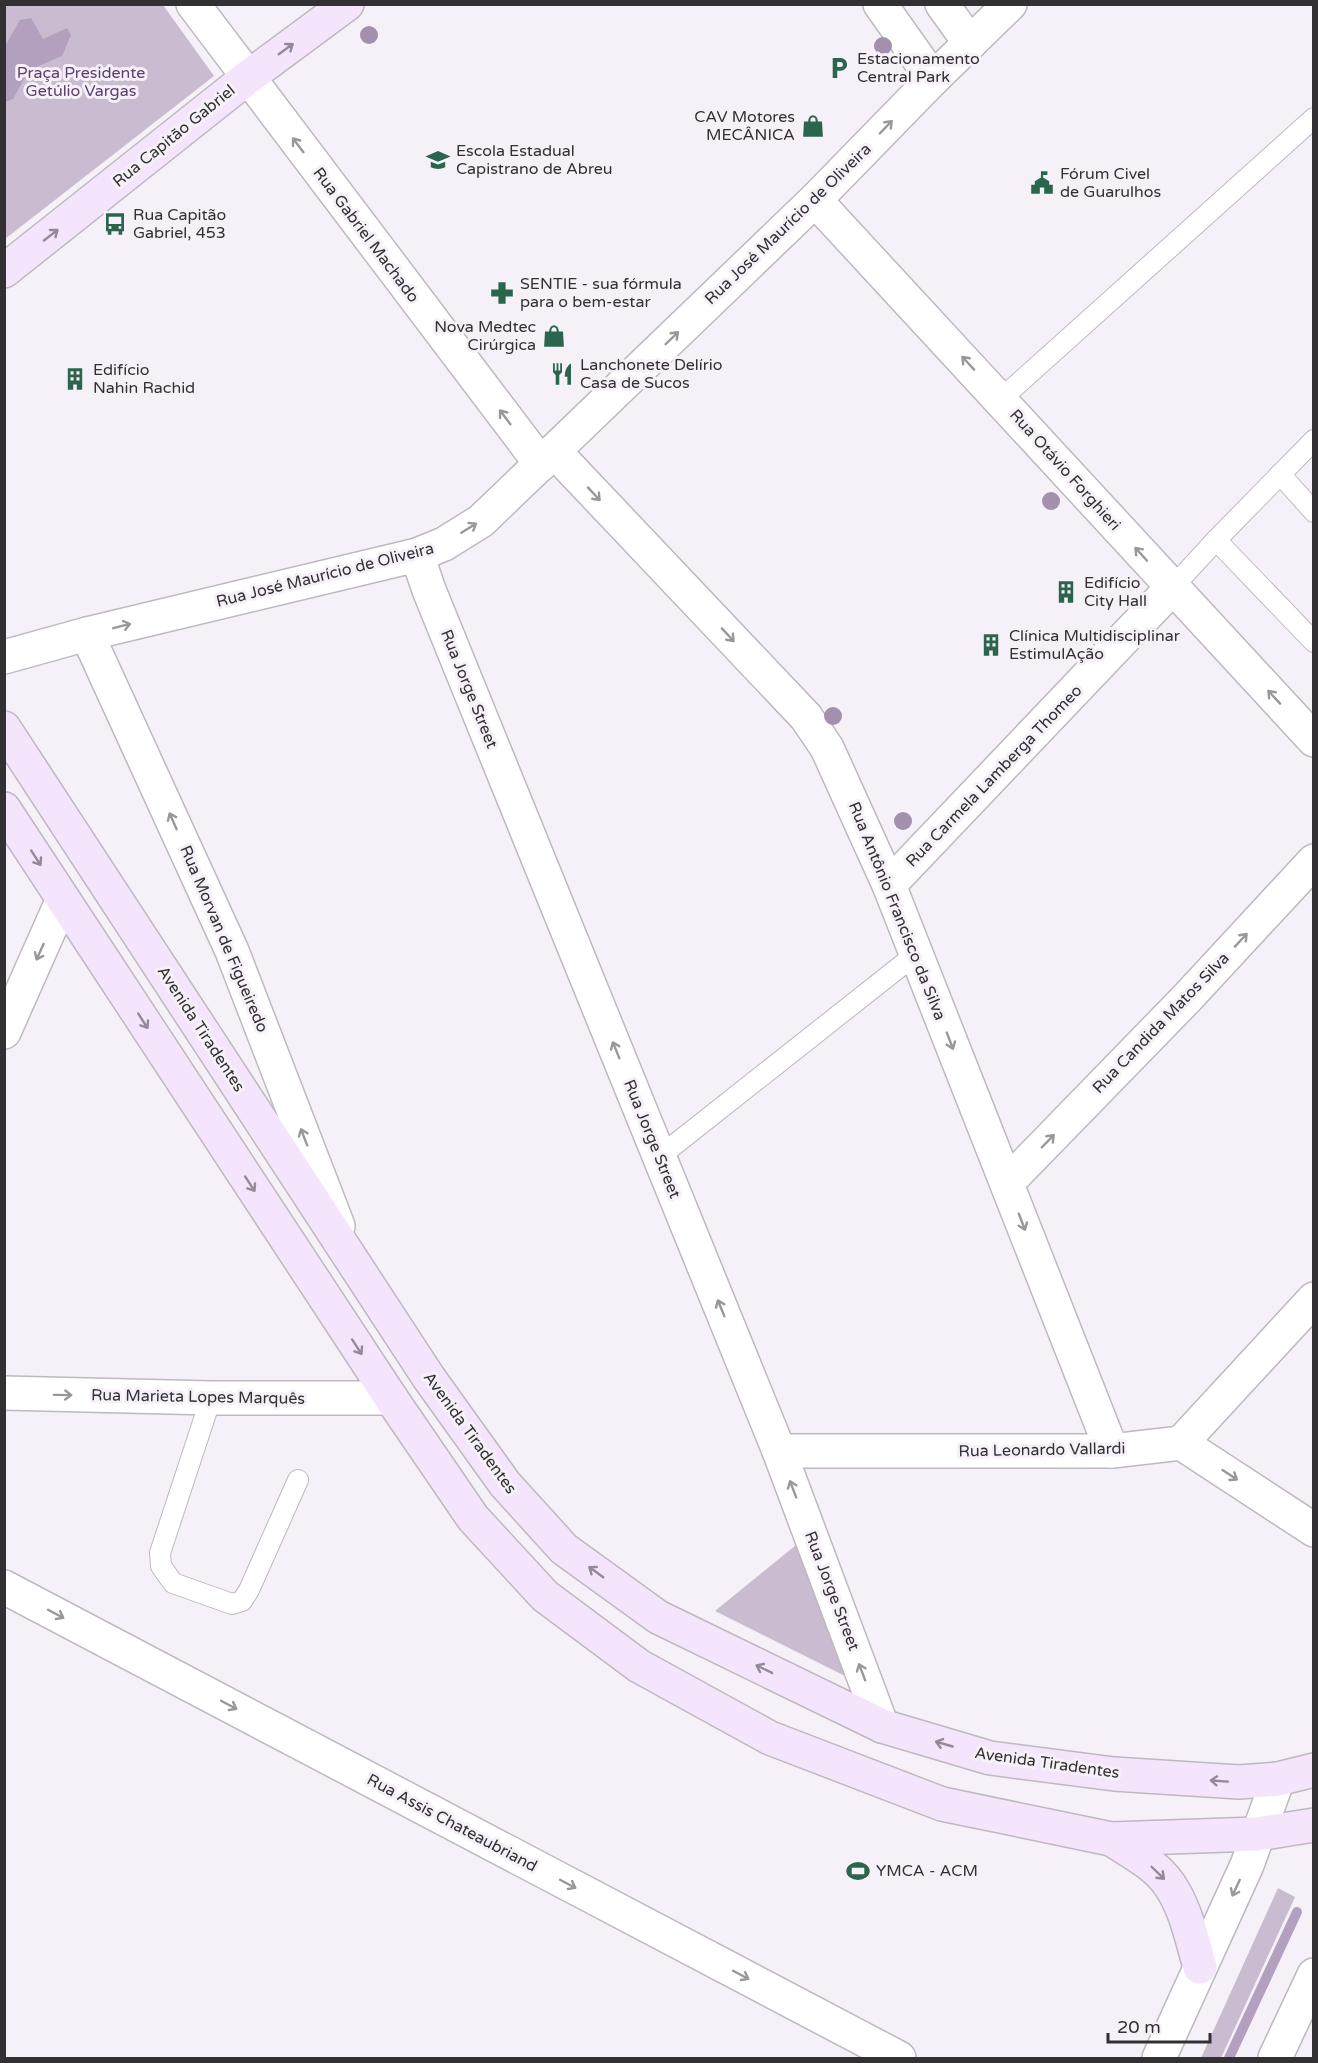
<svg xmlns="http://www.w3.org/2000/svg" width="1318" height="2063" viewBox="0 0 1318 2063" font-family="'Varela Round',sans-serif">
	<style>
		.green { fill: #c9bcd0 }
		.water { fill: #b39fbe }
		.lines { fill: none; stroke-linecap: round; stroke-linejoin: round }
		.stream { stroke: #b39fbe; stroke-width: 10 }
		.service-casing { stroke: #bdb9bf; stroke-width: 22 }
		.minor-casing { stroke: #bdb9bf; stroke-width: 36 }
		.tertiary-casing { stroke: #bdb9bf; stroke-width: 36 }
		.secondary-casing { stroke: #bdb9bf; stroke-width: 36 }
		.service { stroke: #fff; stroke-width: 20 }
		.minor { stroke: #fff; stroke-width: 33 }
		.tertiary { stroke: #fff; stroke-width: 33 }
		.secondary { stroke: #f4e4fc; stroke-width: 33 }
		.tree { fill: #a290ac }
		.oneway { stroke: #938a98 }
		.oneway2 { stroke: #989899 }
		.labels { text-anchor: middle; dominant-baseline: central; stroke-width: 6; stroke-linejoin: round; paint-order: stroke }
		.poi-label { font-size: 16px; fill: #323033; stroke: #f6f1f8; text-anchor: start }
		.park-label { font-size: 16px; fill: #5e406d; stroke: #f6f1f8 }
		.street-label { font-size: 16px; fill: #323033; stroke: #f6f1f8 }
	</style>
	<rect width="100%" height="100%" fill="#f6f1f8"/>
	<g class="green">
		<path d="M5,5H163L214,76L5,239Z"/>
		<path d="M801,1541L861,1684L715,1611Z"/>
		<path d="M1278,1888L1295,1897L1221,2058H1201Z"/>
	</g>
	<path class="water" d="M31,18L43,39L67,28L71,35L62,56L29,70L13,99L5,102V46L20,20Z"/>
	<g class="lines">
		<path class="stream" d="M1229,2058L1297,1912"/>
		<g class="service-casing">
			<g id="service">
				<path d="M1001,399L1314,118"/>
				<path d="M1280,474L1314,512"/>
				<path d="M1216,540L1314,642"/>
				<path d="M1172,588L1216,540L1314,440"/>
				<path d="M659,1157L916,954"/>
				<path d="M211,1398L160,1553L161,1566L173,1583L232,1604L242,1601L249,1590L298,1480"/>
			</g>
		</g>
		<g class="minor-casing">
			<g id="minor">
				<path d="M193,4L541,464"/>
				<path d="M880,4L933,79"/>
				<path d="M942,4L970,43"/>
				<path d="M815,200L1314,740"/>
				<path d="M554,451L806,717L827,748L889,885L1112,1451"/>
				<path d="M417,555L429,590L779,1451L882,1726"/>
				<path d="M87,634L232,951L338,1226"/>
				<path d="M4,657L87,634L417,555L444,544L481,521L815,200L933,79L1010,4"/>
				<path d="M889,885L1172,588"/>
				<path d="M4,1032L63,899"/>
				<path d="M1007,1183L1188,997L1314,861"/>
				<path d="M4,1393L211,1398H391"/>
				<path d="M1181,1443L1314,1530"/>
				<path d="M779,1451H1112L1181,1443L1314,1299"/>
				<path d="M4,1587L899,2058"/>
			</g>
		</g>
		<g class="tertiary-casing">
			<g id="tertiary">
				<path d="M1159,2058L1247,1865L1278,1779"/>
				<path d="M1275,2058L1314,1975"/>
			</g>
		</g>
		<g class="secondary-casing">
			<g id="secondary">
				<path d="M4,271L247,78L347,4"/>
				<path d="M4,728L429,1378L505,1484L564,1549L658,1617L882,1726L990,1758L1114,1774L1239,1782L1278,1779L1314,1770"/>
				<path d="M4,809L391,1398L473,1518L545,1596L639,1666L770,1738L942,1804L1111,1839L1257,1834L1314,1825"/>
				<path d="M1111,1839C1131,1852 1155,1864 1169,1884C1186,1908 1192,1940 1200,1967"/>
			</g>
		</g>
		<use href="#service" class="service"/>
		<use href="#minor" class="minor"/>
		<use href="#tertiary" class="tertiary"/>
		<use href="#secondary" class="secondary"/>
	</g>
	<g class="tree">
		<circle cx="369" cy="35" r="9"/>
		<circle cx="883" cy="46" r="9"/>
		<circle cx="1051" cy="501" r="9"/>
		<circle cx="833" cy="716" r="9"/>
		<circle cx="903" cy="821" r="9"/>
	</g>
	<defs><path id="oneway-shaft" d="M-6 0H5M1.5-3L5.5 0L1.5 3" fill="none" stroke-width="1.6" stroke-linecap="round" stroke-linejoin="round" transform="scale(1.5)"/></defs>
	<g class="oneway">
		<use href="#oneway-shaft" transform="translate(286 49) rotate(-36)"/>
		<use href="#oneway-shaft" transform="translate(51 235) rotate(-38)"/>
		<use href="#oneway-shaft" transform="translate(36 858) rotate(57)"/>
		<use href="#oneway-shaft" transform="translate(143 1021) rotate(57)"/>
		<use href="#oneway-shaft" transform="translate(250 1184) rotate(57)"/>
		<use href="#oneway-shaft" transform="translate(357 1347) rotate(57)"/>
		<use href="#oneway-shaft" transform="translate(596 1572) rotate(-144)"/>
		<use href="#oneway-shaft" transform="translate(764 1669) rotate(-154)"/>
		<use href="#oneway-shaft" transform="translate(944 1744) rotate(-164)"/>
		<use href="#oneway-shaft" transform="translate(1219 1781) rotate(-176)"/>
		<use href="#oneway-shaft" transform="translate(1158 1873) rotate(44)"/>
	</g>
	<g class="oneway2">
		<use href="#oneway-shaft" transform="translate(886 127) rotate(-46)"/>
		<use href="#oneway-shaft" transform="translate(298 145) rotate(-127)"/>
		<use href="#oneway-shaft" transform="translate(672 338) rotate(-44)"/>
		<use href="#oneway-shaft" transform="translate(968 363) rotate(-133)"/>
		<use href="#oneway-shaft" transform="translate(505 417) rotate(-127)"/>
		<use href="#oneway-shaft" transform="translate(594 494) rotate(47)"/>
		<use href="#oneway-shaft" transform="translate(469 528) rotate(-32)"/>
		<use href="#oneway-shaft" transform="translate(1141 554) rotate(-132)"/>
		<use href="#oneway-shaft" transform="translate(122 626) rotate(-14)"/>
		<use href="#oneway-shaft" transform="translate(728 635) rotate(47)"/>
		<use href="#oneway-shaft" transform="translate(1274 697) rotate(-133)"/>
		<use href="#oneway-shaft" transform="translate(173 821) rotate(-114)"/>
		<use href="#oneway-shaft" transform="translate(1241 940) rotate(-47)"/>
		<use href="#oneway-shaft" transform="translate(40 952) rotate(114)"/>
		<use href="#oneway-shaft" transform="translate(950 1041) rotate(69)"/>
		<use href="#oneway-shaft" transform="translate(616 1050) rotate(-112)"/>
		<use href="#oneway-shaft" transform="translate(304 1137) rotate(-111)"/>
		<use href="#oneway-shaft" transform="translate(1048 1141) rotate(-46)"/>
		<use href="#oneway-shaft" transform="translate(1022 1222) rotate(69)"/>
		<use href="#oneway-shaft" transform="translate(721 1308) rotate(-112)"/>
		<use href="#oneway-shaft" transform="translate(63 1395) rotate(1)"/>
		<use href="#oneway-shaft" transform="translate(1230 1475) rotate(33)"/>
		<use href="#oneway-shaft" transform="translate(793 1489) rotate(-111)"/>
		<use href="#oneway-shaft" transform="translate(56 1614) rotate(28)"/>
		<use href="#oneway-shaft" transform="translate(862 1672) rotate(-111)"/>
		<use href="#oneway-shaft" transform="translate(229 1705) rotate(28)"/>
		<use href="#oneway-shaft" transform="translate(568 1884) rotate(28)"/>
		<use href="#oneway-shaft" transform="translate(1236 1888) rotate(115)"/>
		<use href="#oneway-shaft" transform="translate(741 1975) rotate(28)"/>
	</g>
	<defs>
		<g id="parking-bare" transform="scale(1.8)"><path d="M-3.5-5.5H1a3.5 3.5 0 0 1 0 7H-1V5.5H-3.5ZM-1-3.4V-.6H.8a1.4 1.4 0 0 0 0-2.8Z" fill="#2c654d" stroke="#f6f1f8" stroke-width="2.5" paint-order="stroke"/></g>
		<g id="shop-bare" transform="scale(1.8)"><path d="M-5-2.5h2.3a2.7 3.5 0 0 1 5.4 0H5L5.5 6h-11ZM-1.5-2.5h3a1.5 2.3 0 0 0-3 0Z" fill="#2c654d" stroke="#f6f1f8" stroke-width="2.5" paint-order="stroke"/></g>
		<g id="school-bare" transform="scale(1.8)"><path d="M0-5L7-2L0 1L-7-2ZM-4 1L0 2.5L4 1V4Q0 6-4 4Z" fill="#2c654d" stroke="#f6f1f8" stroke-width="2.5" paint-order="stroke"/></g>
		<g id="civic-bare" transform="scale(1.8)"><path d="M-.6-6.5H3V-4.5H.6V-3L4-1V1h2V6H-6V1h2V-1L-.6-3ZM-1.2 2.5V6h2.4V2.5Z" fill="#2c654d" stroke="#f6f1f8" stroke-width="2.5" paint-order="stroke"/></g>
		<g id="bus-bare" transform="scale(1.8)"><path d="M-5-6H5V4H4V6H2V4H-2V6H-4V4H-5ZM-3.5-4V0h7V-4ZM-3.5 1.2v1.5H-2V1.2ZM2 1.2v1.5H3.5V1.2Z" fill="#2c654d" stroke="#f6f1f8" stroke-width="2.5" paint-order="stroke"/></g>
		<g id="pharmacy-bare" transform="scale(1.8)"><path d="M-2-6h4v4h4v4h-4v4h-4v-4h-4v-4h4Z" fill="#2c654d" stroke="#f6f1f8" stroke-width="2.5" paint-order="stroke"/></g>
		<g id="restaurant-bare" transform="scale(1.8)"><path d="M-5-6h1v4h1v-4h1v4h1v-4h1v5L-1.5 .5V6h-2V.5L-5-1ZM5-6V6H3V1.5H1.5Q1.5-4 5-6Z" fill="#2c654d" stroke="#f6f1f8" stroke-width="2.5" paint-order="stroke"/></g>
		<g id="building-bare" transform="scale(1.8)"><path d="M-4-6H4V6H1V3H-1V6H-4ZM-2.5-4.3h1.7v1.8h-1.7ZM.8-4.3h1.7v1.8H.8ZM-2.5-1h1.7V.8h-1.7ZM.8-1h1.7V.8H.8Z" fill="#2c654d" stroke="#f6f1f8" stroke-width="2.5" paint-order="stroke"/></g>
		<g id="stadium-bare" transform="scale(1.8)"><path d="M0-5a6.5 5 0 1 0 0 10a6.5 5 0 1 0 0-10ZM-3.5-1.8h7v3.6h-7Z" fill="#2c654d" stroke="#f6f1f8" stroke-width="2.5" paint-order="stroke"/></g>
	</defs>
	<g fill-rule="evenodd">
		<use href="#parking-bare" x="839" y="68"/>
		<use href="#shop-bare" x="813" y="126"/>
		<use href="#school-bare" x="438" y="160"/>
		<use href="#civic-bare" x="1042" y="183"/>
		<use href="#bus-bare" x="115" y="224"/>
		<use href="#pharmacy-bare" x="502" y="293"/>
		<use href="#shop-bare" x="554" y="336"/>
		<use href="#restaurant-bare" x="562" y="374"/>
		<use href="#building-bare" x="75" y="379"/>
		<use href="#building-bare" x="1066" y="592"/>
		<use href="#building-bare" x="991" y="645"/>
		<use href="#stadium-bare" x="858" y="1871"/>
	</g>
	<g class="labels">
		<g class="poi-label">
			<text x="857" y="59">Estacionamento<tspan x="857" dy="18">Central Park</tspan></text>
			<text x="795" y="117" text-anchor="end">CAV Motores<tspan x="795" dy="18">MECÂNICA</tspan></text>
			<text x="456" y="151">Escola Estadual<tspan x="456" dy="18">Capistrano de Abreu</tspan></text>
			<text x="1060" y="174">Fórum Civel<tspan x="1060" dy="18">de Guarulhos</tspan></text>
			<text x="133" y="215">Rua Capitão<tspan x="133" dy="18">Gabriel, 453</tspan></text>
			<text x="520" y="284">SENTIE - sua fórmula<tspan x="520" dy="18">para o bem-estar</tspan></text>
			<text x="536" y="327" text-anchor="end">Nova Medtec<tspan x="536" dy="18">Cirúrgica</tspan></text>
			<text x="580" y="365">Lanchonete Delírio<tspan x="580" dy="18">Casa de Sucos</tspan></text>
			<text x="93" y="370">Edifício<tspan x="93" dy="18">Nahin Rachid</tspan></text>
			<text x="1084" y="583">Edifício<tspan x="1084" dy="18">City Hall</tspan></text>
			<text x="1009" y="636">Clínica Multidisciplinar<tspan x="1009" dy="18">EstimulAção</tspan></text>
			<text x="876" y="1871">YMCA - ACM</text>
		</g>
		<g class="park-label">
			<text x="81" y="73">Praça Presidente<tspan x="81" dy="18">Getúlio Vargas</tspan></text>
		</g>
		<g class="street-label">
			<text transform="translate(174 136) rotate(-39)">Rua Capitão Gabriel</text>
			<text transform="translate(788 224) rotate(-44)">Rua José Maurício de Oliveira</text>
			<text transform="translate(366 235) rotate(53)">Rua Gabriel Machado</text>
			<text transform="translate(1065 470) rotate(48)">Rua Otávio Forghieri</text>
			<text transform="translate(325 575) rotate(-14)">Rua José Maurício de Oliveira</text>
			<text transform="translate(469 689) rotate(68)">Rua Jorge Street</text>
			<text transform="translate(994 776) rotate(-46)">Rua Carmela Lamberga Thomeo</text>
			<text transform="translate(897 911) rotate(68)">Rua Antônio Francisco da Silva</text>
			<text transform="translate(224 939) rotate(67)">Rua Morvan de Figueiredo</text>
			<text transform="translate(1161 1023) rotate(-46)">Rua Candida Matos Silva</text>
			<text transform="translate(201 1029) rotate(57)">Avenida Tiradentes</text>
			<text transform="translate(652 1139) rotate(68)">Rua Jorge Street</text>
			<text transform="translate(198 1397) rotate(1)">Rua Marieta Lopes Marquês</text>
			<text transform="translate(470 1433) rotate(54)">Avenida Tiradentes</text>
			<text transform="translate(1042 1450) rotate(-1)">Rua Leonardo Vallardi</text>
			<text transform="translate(832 1591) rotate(69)">Rua Jorge Street</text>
			<text transform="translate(1047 1763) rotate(8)">Avenida Tiradentes</text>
			<text transform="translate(452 1823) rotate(28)">Rua Assis Chateaubriand</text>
		</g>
	</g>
	<rect width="1318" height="2063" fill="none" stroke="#323033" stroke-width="12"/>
	<path d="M1108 2033v9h102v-9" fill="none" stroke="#323033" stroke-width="3"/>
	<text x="1117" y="2033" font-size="18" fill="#323033" stroke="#f6f1f8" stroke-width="4.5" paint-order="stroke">20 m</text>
</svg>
